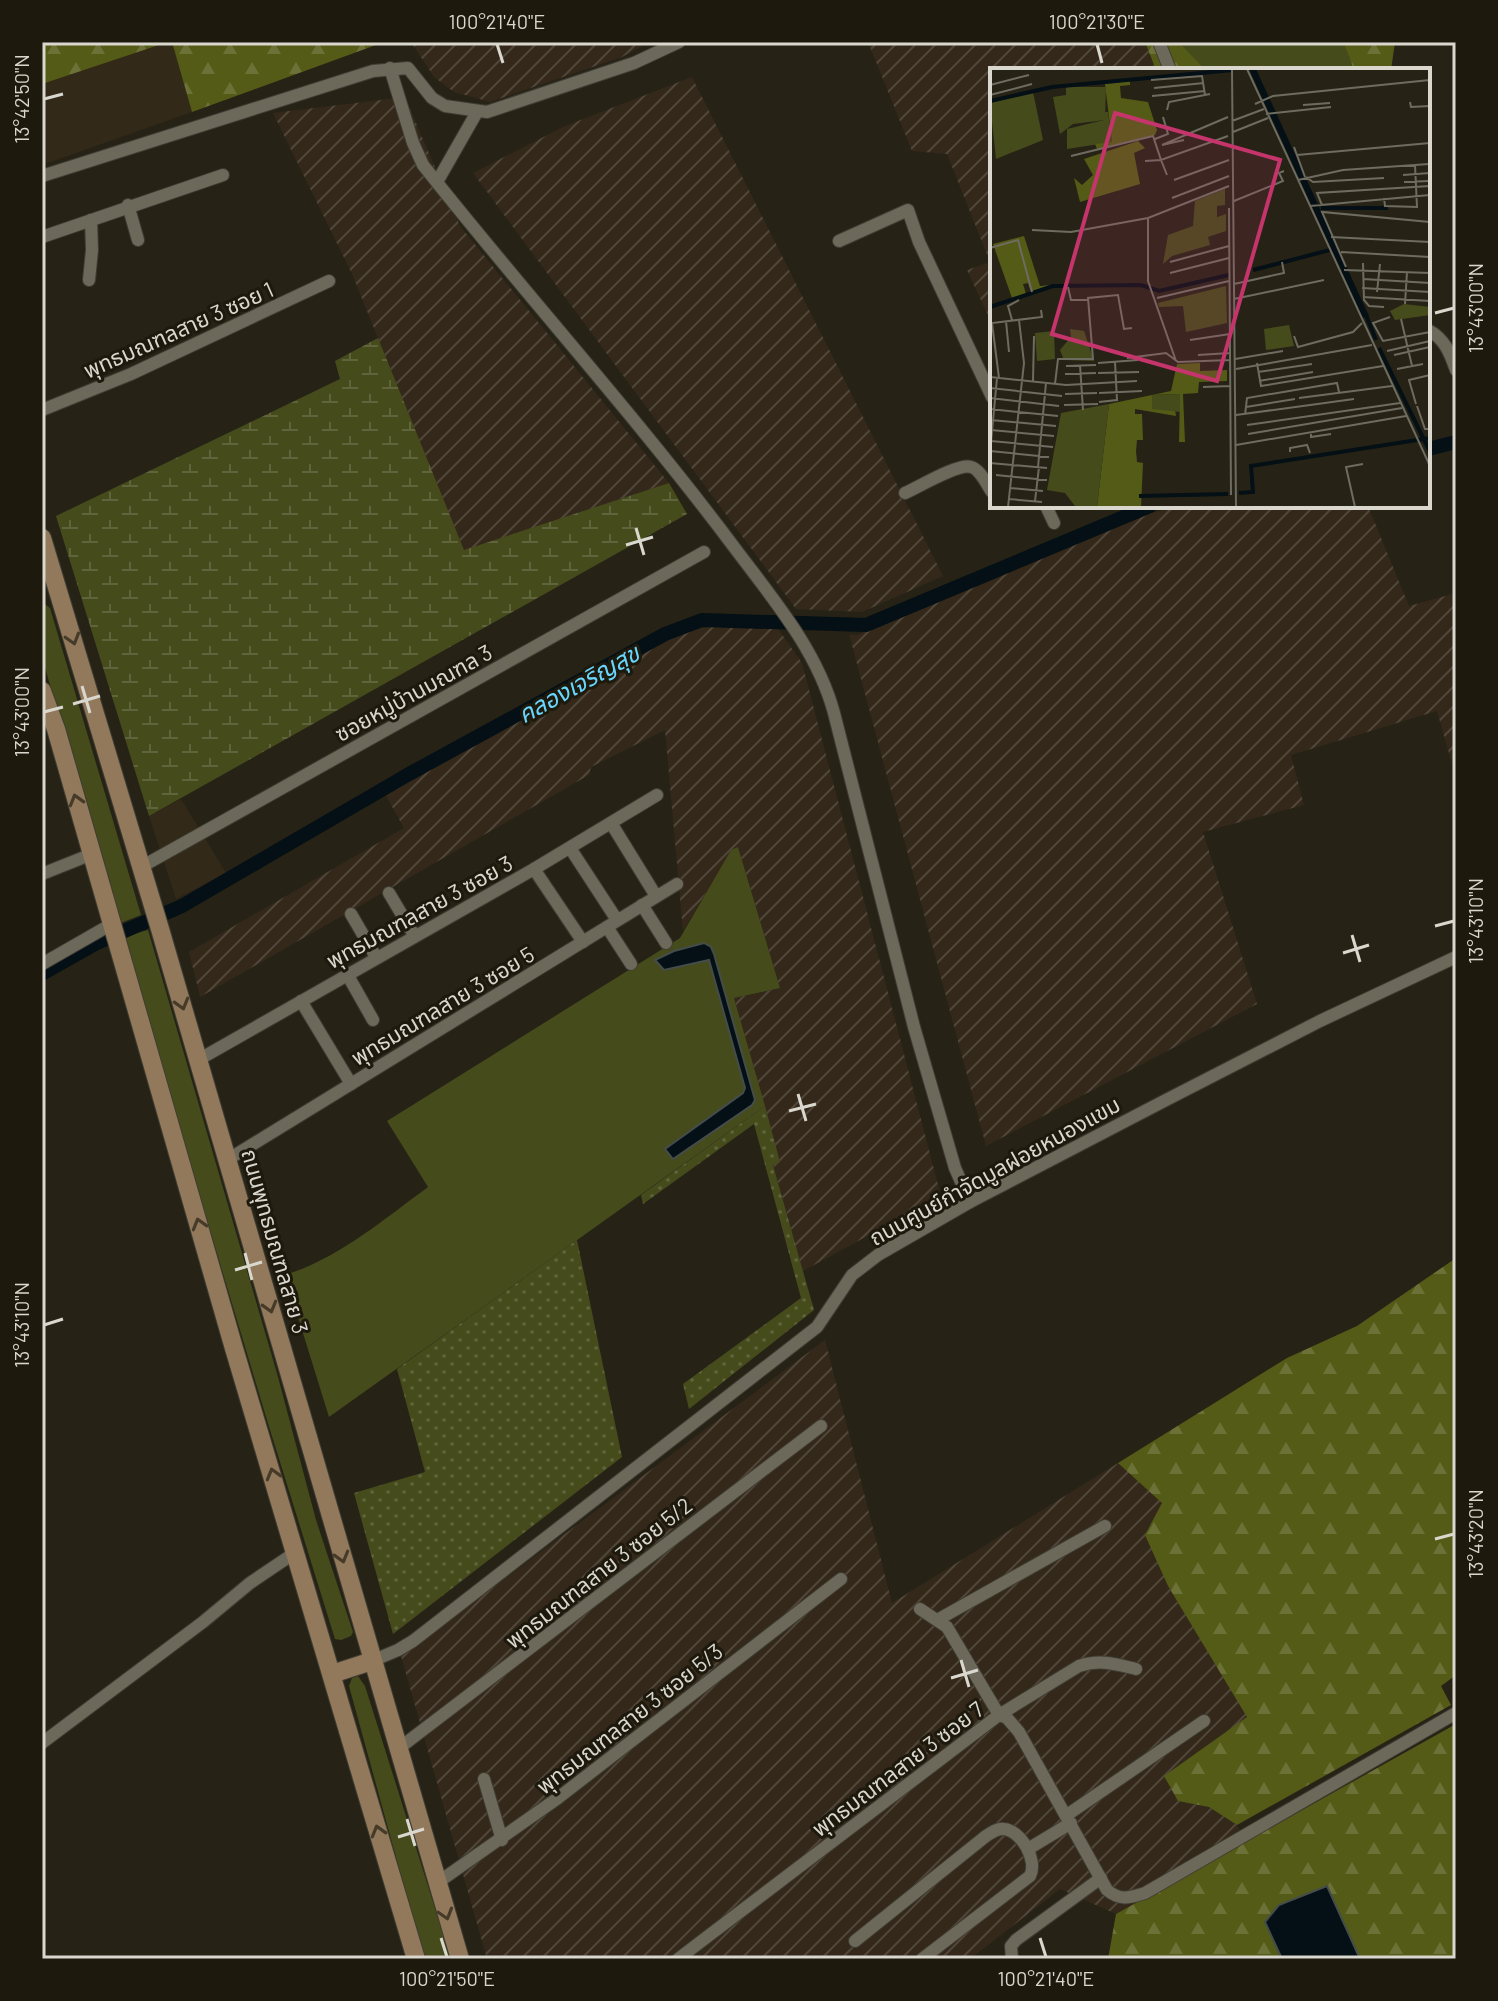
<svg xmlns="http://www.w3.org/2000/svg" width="1498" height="2001" viewBox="0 0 1498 2001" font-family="Barlow,'Noto Sans Thai',sans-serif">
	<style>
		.commercial { fill: #322919 }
		.industrial { fill: url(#industrial-furrows) }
		.grass { fill: #464b1c; fill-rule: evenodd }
		.forest { fill: url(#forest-firs) }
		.wetland { fill: url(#wetland-marsh) }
		.park { fill: url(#park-dots) }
		.water { fill: #041015; stroke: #444c4c; stroke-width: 2 }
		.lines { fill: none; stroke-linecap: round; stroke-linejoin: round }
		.canal { stroke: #041015; stroke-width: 14 }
		.minor-casing { stroke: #3f3d34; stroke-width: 14 }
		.secondary-casing { stroke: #3f3d34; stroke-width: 20 }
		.minor { stroke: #6d695a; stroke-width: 12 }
		.secondary { stroke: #92795b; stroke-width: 18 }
		.oneway { stroke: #463b28 }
		.ticks { fill: none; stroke: #d9d7ce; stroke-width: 3 }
		.labels { text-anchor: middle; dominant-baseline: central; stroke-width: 6; stroke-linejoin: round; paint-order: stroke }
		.street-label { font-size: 22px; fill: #d9d7ce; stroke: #1d190d }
		.water-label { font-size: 24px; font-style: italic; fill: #68d6fd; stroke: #1d190d }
		.inset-river { fill: none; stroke: #041015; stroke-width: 4 }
		.inset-road { fill: none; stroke: #6e6b60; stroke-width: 2 }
		.view { fill: #c5356c; fill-opacity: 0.15; stroke: #c5356c; stroke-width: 4 }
		.inset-edge { fill: none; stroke: #d9d7ce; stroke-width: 4 }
		.neatline { fill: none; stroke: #d9d7ce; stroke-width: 3 }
		.ticks-label { font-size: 20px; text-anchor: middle; fill: #d9d7ce }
	</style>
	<defs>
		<pattern id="industrial-furrows" width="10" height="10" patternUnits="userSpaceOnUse" patternTransform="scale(2)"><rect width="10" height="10" fill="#332819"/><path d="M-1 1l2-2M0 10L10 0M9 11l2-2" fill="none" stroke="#504639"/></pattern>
		<pattern id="forest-firs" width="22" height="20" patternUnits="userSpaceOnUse" patternTransform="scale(2)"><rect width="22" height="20" fill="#545b16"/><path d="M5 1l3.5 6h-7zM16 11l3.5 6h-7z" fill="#6c7237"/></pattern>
		<pattern id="wetland-marsh" width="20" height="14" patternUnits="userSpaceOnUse" patternTransform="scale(2)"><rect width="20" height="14" fill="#464b1c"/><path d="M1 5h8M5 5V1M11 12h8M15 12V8" fill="none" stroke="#60643c"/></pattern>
		<pattern id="park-dots" width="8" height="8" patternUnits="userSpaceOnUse" patternTransform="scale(2)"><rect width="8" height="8" fill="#464b1c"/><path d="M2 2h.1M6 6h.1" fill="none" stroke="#60643c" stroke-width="1.8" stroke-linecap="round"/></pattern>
	</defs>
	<rect width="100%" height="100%" fill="#262316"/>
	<g class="commercial">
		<path d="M168,42H172L192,112L42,165V84Z"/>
		<path d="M181,799L226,873L176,899L149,816Z"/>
	</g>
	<g class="industrial">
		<path d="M376,42H650L622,57L490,102L454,92L434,77L413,45H376Z"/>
		<path d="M868,42H1145L1156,70H992V324L967,270L990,262L947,154L912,151Z"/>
		<path d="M692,77L943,576L862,612L796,609L473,173L565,126Z"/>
		<path d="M405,97L460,226L669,483L464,551L352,274L273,113Z"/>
		<path d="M1188,506H1368L1409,606L1456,593V778L1437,711L1291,755L1304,805L1203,832L1257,1004L986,1146L849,634L857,635L1150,513Z"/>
		<path d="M774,623L802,663L941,1196L803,1271L773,1164L780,1162L734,998L780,988L738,847L731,851L683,931L665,730L591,767L589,775L200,997L189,952L404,828L385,794L633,656L695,628Z"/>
		<path d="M825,1340L892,1603L1118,1463L1163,1503L1168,1586L1248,1717L1178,1801L1209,1807L1237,1825L1246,1841L1116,1914L1060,1889L970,1959H487L401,1656Z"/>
	</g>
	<g class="grass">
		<path d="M1179,42H1343L1354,70H1206Z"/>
		<path d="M42,602L50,608L141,915L118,924L42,657Z"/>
		<path d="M738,847L780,988L734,998L765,1106L329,1417L285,1275C339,1258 383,1220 428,1187L387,1121L680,938L731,850ZM714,954L755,1100L752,1105L708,1134L665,1149L743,1093L745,1088L709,959L665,970Z"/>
		<path d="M148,930L278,1377L316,1520L353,1632L351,1636L341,1640L335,1639L267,1420L122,937Z"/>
		<path d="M358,1676L365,1686L451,1959H424L349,1686L352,1678Z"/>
	</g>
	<g class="forest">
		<path d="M42,42H168L42,84Z"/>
		<path d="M172,42H376V45L192,112Z"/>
		<path d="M1145,42H1179L1206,70H1156Z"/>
		<path d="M1343,42H1395L1391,70H1354Z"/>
		<path d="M1456,1258V1675L1441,1686L1451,1705L1237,1825L1209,1807L1178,1801L1164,1776L1247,1717L1168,1586L1145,1535L1162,1503L1118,1463L1287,1358L1357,1326Z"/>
		<path d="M1456,1724V1959H1360L1327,1886L1265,1922L1282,1959H1108L1116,1914Z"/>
	</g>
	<path class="wetland" d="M378,338L464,550L669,483L687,514L149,816L56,516L340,379L335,361Z"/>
	<g class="park">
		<path d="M765,1106L780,1162L773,1165L814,1310L689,1409L683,1384L801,1298L754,1124L643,1204L641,1195Z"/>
		<path d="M577,1240L622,1457L393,1634L354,1493L425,1472L397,1369Z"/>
	</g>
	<g class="water">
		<path d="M704,943L711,947L714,954L755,1100L752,1105L673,1159L665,1149L743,1093L745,1088L709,960L664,970L655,960L674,951Z"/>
		<path d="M1327,1886L1360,1959H1282L1265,1922L1279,1905Z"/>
	</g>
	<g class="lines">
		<g class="canal">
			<path d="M1428,449L1456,442"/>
			<path d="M42,974L97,943L182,906L409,774L665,634L702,620L866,625L1150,506"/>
		</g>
		<g class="minor-casing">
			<g id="minor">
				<path d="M1159,42L1170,70"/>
				<path d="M390,68L413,143L423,165C525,294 636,416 734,547C773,599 817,650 834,713L914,1027L955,1168L970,1202"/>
				<path d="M42,176L373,71L408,68L432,98L445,106L487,112L634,63L679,42"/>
				<path d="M437,182L477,112"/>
				<path d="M128,205L138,240"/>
				<path d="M42,237L223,175"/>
				<path d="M839,241L908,210L919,242L992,397"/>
				<path d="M89,280L92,250L91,220"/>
				<path d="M1428,330C1445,339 1450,353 1456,370"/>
				<path d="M42,410L131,374L329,281"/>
				<path d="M905,493C919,487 958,463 971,467C980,469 987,485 992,492"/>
				<path d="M1046,506L1054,523"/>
				<path d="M611,823L656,896"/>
				<path d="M570,848L617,920"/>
				<path d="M141,867L704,552"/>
				<path d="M534,869L583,942"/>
				<path d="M42,874L92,854"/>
				<path d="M389,893L414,935"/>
				<path d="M642,905L666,943"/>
				<path d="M351,914L376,957"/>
				<path d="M607,927L631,964"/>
				<path d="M42,964L110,925"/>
				<path d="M347,974L373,1020"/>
				<path d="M301,1001L351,1084"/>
				<path d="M198,1060L534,869L657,795"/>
				<path d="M227,1160L677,884"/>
				<path d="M920,1609L947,1627L999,1715L1079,1666C1100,1659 1115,1664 1136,1669"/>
				<path d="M939,1619L1105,1526"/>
				<path d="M372,1661L398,1650L413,1641L817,1327L852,1275L878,1255L970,1202L1166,1100L1320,1021L1456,957"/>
				<path d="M42,1743L203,1622L250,1583L296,1552"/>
				<path d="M398,1749L821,1426"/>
				<path d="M484,1779L502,1840"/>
				<path d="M1067,1815L1204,1721"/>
				<path d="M1028,1849L1071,1823"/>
				<path d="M437,1883L558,1798L841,1579"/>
				<path d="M855,1941L986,1836C991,1833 997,1828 1004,1829C1022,1831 1038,1861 1030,1876L922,1959"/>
				<path d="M678,1959L999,1715L1007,1718L1019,1732L1107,1890C1120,1901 1129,1898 1145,1893L1456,1713"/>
				<path d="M1012,1959L1011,1946L1016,1940L1101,1878"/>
			</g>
		</g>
		<g class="secondary-casing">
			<g id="secondary">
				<path d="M42,538L160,929L460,1959"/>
				<path d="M42,691L56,729L233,1345L416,1959"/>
				<path d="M332,1674L372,1661"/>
			</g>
		</g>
		<use href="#minor" class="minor"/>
		<use href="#secondary" class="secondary"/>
	</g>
	<defs><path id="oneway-chevron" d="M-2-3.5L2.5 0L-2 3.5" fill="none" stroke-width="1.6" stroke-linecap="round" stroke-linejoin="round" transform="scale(2)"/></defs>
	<g class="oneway">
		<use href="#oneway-chevron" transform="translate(73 639) rotate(73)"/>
		<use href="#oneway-chevron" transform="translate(76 800) rotate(-106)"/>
		<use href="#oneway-chevron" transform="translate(182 1004) rotate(74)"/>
		<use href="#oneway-chevron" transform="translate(199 1224) rotate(-106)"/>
		<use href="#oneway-chevron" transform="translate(270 1307) rotate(74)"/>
		<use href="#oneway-chevron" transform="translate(273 1474) rotate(-106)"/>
		<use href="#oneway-chevron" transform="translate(342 1557) rotate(74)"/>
		<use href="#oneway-chevron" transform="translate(378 1831) rotate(-106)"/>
		<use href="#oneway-chevron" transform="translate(446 1914) rotate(73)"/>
	</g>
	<path class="ticks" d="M497,44L503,63M1097,44L1102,63M44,99L63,94M1435,313L1454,308M636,528L644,555M626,545L653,537M82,686L90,713M73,704L100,696M44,712L63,707M1435,926L1454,921M1352,935L1360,962M1343,953L1369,945M798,1094L806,1121M789,1111L816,1104M245,1253L252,1280M235,1270L262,1262M44,1325L63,1319M1435,1539L1454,1534M961,1660L969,1687M951,1678L978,1670M407,1819L415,1846M398,1837L424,1829M441,1938L447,1957M1040,1938L1046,1957"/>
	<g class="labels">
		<g class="street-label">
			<text transform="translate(178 329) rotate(-24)">พุทธมณฑลสาย 3 ซอย 1</text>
			<text transform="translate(413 692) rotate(-29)">ซอยหมู่บ้านมณฑล 3</text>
			<text transform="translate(419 911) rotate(-29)">พุทธมณฑลสาย 3 ซอย 3</text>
			<text transform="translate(442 1005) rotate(-31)">พุทธมณฑลสาย 3 ซอย 5</text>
			<text transform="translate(994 1170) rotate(-29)">ถนนศูนย์กำจัดมูลฝอยหนองแขม</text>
			<text transform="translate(276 1241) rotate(74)">ถนนพุทธมณฑลสาย 3</text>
			<text transform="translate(598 1572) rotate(-38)">พุทธมณฑลสาย 3 ซอย 5/2</text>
			<text transform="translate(629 1718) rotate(-38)">พุทธมณฑลสาย 3 ซอย 5/3</text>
			<text transform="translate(897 1768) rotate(-37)">พุทธมณฑลสาย 3 ซอย 7</text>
		</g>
		<g class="water-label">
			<text transform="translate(578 683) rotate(-29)">คลองเจริญสุข</text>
		</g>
	</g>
	<g transform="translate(990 68)">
		<rect width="440" height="440" fill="#262316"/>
		<path d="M114,44H118L122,74L77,81V61L114,52ZM236,146V163L218,169L220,177L182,188L173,196L178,167ZM80,261L94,263L104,293L74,292L70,282L81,269Z" fill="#464b1c"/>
		<path d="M140,13V17L130,18L131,30L158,34L167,62L165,67L107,81L105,76L122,74L115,16ZM148,73L155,80L144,85L150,116L90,134L84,110L92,117L103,107L94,91ZM34,168L50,218L61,217L41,224L38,215L33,216L36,226L22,230L3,176ZM210,295V303L237,302V313L209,314L208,325L193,326L195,374H189L190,326L162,327L185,342L186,348L145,341V346H152L153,372H147L146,383L147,394L153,395L151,439H107L119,336L181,323L187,296Z" fill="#545b16"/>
		<path d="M76,19H116L115,52L83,56L70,66L63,29L76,27ZM43,24L53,72L6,91L0,35ZM236,218L237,255L196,264L193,238L169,239L168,235ZM414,236L440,239V247L405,252L400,243ZM299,257L304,278L276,282L274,261ZM64,263L65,291L47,293L45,265ZM190,326V344L162,341V327Z" fill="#464b1c"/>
		<path d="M235,121V137L227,138V150L203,158L205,133ZM119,336L107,439L85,438L75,425L57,422L71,345Z" fill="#464b1c"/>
		<path d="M259,1H266L379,248L373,250Z" fill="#041015"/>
		<path class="inset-river" d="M0,33L62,19L243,2M331,140H398M263,202L340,182M0,239L63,218L151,217L169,223L239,207M376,247L386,272M389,280L440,384M249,425L263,424L261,398L440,370M149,428L238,426"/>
		<path class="inset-road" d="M242,1L246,439M257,1L440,398M161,12L212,8L215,27M0,17L39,7M164,20L214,15M0,27L42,16M162,28L215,23M420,34L421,39L440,38M265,36L283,28L440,12M313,37L340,35M177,42L179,34L220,26M276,46L341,39M242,53L274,41M243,64L278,50M165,71L178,66L173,49M194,72L172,77L238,49M304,79L315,109M307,87L440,75M81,88L163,68L171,92L238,68M155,93L171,92L177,107M413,107L440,105M316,109L323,114L394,110M184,112L239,92M308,112L353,102L439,96M414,114L439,113M182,130L239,108M394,130L395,138L427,139L425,97M244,133L293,113L289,105L294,103M332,137L327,125L440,118M320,138L440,127M239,140L241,427M158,150V213L186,293M42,162L81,164L158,150L239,118M341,169L440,174M0,180L28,172L42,224M351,184L440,189M180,194L239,178M373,195L374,232L379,238L394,239M356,199L332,144L440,154M354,202L440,205M180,205L239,190M373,211L440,215M244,216L294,205L292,194M78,219L81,232H98M372,220L440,224M387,224L390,196M373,229L440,233M167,230L239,213M244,231L334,212M415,236L417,204M400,249L383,255L393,273L440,264M411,251L422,298M22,252L18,238L29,232M16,253L19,284M304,268L308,279L363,264L372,255M200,272L240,266M397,283L440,273M208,287L240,285M404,287L440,279M137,290L176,285L188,294L240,292M245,291L293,283M108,295L148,292M267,295L271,318L393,298M90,297L93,342M76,298L106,297M246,301L382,277M407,301L433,296M268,304L322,296M108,305L149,304M75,306L106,305M0,309L76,317L147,313M9,310L2,255L52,249L51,242M43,313L44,268M269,313L323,304M65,316L68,291H103L98,230L128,227L134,261L142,260M213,319L240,318M0,320L72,328M109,325L152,323M75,326L107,325M0,330L69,338M309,330L402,318M109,334L127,332L125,294M426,336L419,312L440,307M74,337L108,336M427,338L435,361H440M256,339L305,331M0,341L68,348M246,347L364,331M255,347L257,330L347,315L349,324M1,352L66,358M257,357L410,335M1,362L64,368M321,364V369L341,366M258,366L412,340M1,373L63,379M246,377L416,348M0,383L59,389M300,384V380L317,377L320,385M0,385L7,310M0,395L57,400M48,399L56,315M6,407L57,412M20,420L53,423M19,431L52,434M45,433L49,399M18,439L34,295L29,252M365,439L356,399L373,396"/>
		<path class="view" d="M125,45L290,92L227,313L62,266Z"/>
		<rect width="440" height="440" class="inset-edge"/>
	</g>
	<rect width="1498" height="2001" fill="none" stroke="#1d190d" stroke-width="88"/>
	<rect x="44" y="44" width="1410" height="1913" class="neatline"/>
	<g class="ticks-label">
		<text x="497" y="29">100°21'40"E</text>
		<text x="1097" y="29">100°21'30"E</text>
		<text transform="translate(22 99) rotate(-90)" y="7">13°42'50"N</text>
		<text transform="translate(1476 308) rotate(-90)" y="7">13°43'00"N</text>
		<text transform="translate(22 712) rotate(-90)" y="7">13°43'00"N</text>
		<text transform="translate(1476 921) rotate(-90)" y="7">13°43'10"N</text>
		<text transform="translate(22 1325) rotate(-90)" y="7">13°43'10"N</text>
		<text transform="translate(1476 1534) rotate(-90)" y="7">13°43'20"N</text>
		<text x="447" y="1986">100°21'50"E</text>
		<text x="1046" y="1986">100°21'40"E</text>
	</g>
</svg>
